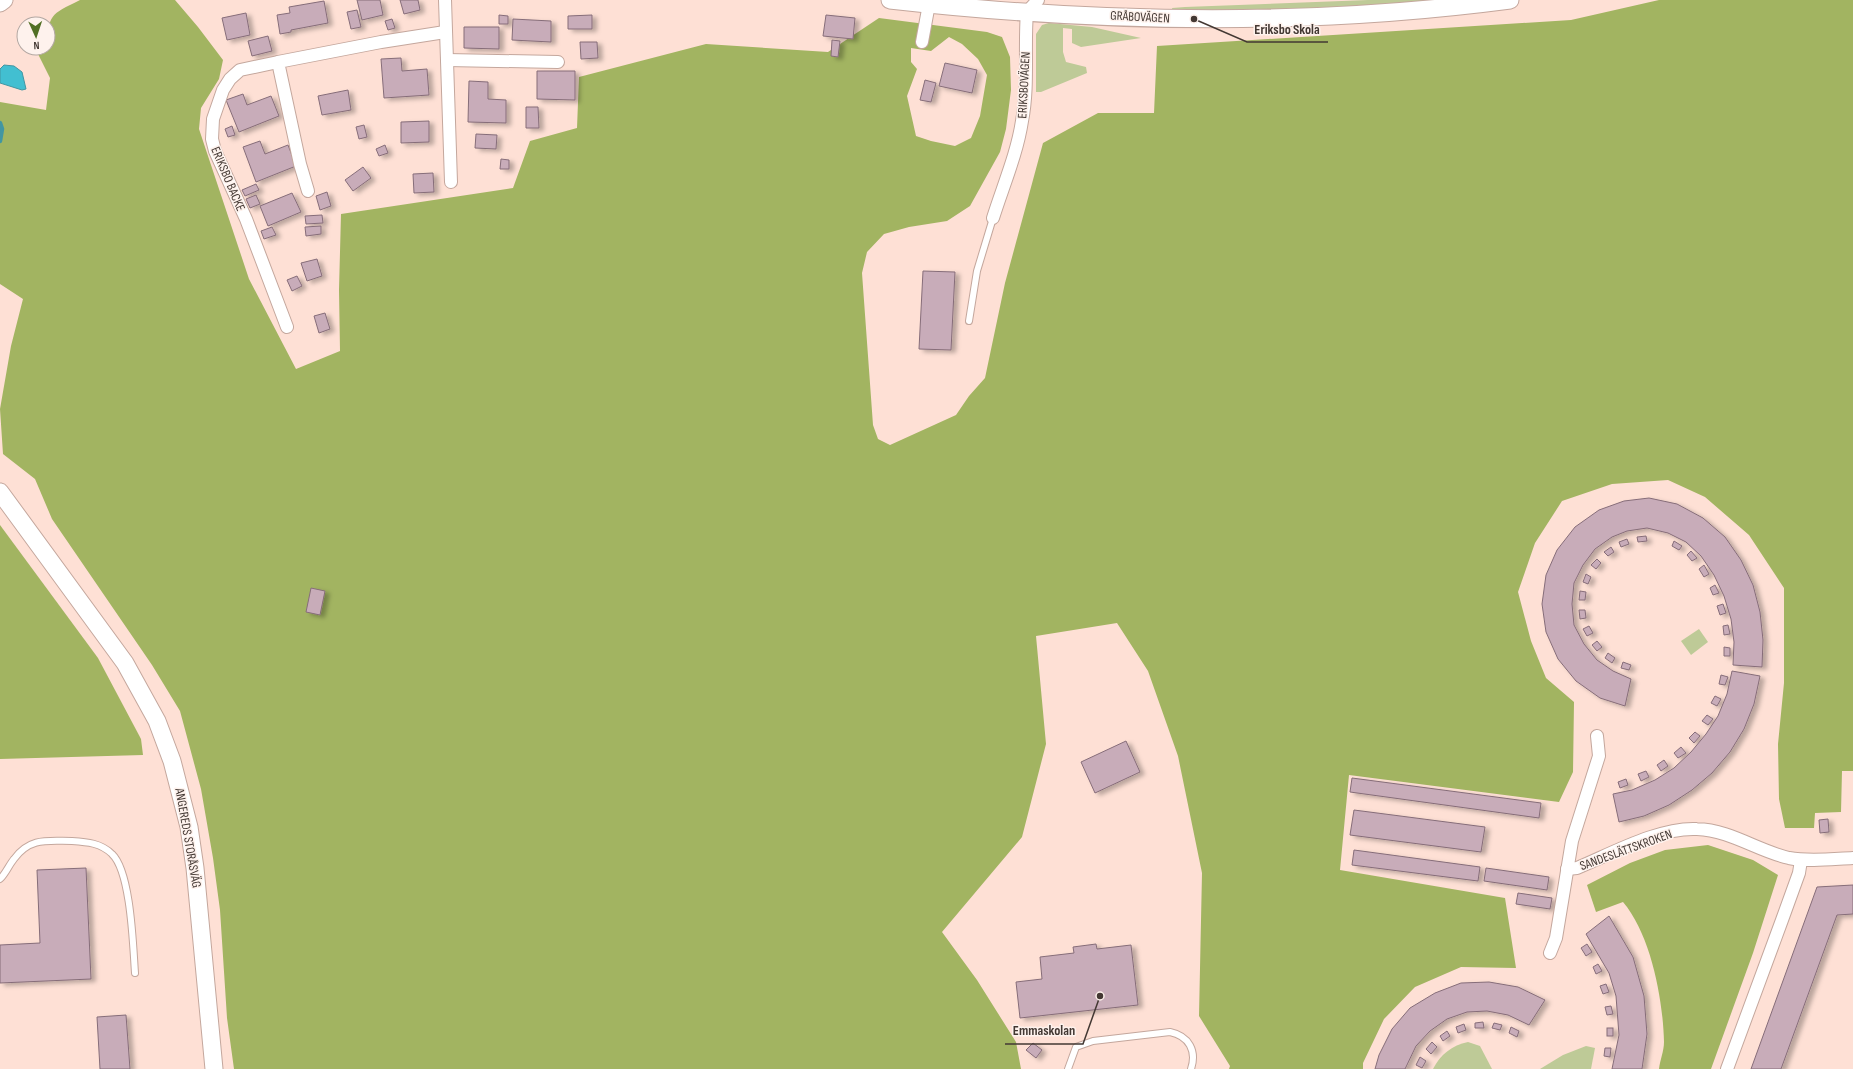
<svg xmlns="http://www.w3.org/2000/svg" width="1853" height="1069" viewBox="0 0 1853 1069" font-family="'Sofia Sans Condensed',sans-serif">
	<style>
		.green { fill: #beca97 }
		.forest { fill: #a2b461; fill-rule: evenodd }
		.water { fill: #42bfd1; stroke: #4296a2 }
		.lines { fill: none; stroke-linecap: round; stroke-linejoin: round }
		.stream { stroke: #4296a2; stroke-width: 4.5 }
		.building { fill: #c8acb9; stroke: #866d79; filter: url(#shadow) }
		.lane-casing { stroke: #c4a79d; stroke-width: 8 }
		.street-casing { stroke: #c4a79d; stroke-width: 14 }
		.secondary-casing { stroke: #c4a79d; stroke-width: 19 }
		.lane { stroke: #fff; stroke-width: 6 }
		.street { stroke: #fff; stroke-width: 12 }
		.secondary { stroke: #fff; stroke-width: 17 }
		.labels { text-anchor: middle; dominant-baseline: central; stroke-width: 3; stroke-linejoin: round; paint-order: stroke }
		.street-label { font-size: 13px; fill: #433833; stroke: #fef2ed }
		.leader { fill: none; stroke: #433833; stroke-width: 1.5 }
		.callout-dot { fill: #433833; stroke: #fef2ed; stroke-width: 1.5 }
		.callout-label { font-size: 14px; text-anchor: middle; font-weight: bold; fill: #433833; stroke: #fef2ed; stroke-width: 3; stroke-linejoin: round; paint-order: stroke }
	</style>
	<defs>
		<filter id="shadow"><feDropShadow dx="4.5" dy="2.5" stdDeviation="2" flood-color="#0004"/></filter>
	</defs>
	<rect width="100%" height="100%" fill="#fee0d5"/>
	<g class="green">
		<path d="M1368,0H1442L1309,11L1173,12L1172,8L1185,7Z"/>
		<path d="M1049,23L1092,27L1141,38L1081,47L1072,43V29L1063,28V52L1066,62L1086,67L1087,73L1041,92H1036V34L1042,25Z"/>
		<path d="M1699,629L1708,642L1691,655L1681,641Z"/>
		<path d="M1468,1042L1480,1046L1492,1069H1433C1440,1055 1452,1045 1468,1042Z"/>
		<path d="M1586,1046L1595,1048L1591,1069H1540L1563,1055Z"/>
	</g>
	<g class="forest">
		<path d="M80,0H175L198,27L223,60L219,79L201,108L199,129L249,279L296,369L340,351L339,290L341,214L513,188L530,141L577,128L579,77L706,44L828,52L879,18L987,32L1002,37L1010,57L1011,90L1006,129L1000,152L970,206L947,221L909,227L884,234L867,252L862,273L873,425L878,439L890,445L956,415L969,396L985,378L1005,283L1043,143L1098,113H1154L1157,46L1571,20L1659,0H1853V771H1842L1841,812L1815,813L1814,828H1785L1779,799L1778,744L1784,683V588L1749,535L1705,497L1668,480L1612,484L1562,501L1535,543L1518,592L1531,641L1546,678L1574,702L1573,772L1559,802L1349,775L1340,870L1505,898L1516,968L1461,967L1415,987L1384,1019L1363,1063V1069H1229L1230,1066L1199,1016L1202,873L1178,756L1148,671L1117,623L1036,636L1046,744L1022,837L942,932L977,980L1016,1042L1021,1069H234L227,1018L220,910L213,858L201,789L180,711L152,665L52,519L35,479L3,454L0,409L11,346L23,299L0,284V102L46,110L50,78L35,48H48C48,14 50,15 80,0ZM949,37L962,44L978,59L987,75L980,116L971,138L955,146L931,141L916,136L907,96L917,69L911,62V48L931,51Z"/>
		<path d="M0,525L98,658L141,739L143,755L0,759Z"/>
		<path d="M1708,845L1753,860L1778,875L1753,953L1711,1069H1659C1660,1060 1664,1051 1664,1042C1663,999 1651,935 1623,902L1596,912L1587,885L1630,863L1665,850Z"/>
	</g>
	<path class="water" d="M4,65L14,66L22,72L26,89L22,90L0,83V69Z"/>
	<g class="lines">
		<path class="stream" d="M0,123L2,129L0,141"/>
	</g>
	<g class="building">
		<path d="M357,0H380L383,15L362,20Z"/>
		<path d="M400,0H418L420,10L404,14Z"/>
		<path d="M324,1L328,23L291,30V32L280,34L277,15L290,13L289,7Z"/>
		<path d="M357,10L361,27L351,29L347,12Z"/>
		<path d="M246,13L250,35L227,40L222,18Z"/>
		<path d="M499,15L508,16V24H499Z"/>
		<path d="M592,15V29H568V16Z"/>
		<path d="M826,15L855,18L853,39L823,36Z"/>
		<path d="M392,19L395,28L388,30L385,21Z"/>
		<path d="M513,19L551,21V42L512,40Z"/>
		<path d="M464,27H499V49L464,48Z"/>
		<path d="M268,36L272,51L252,56L248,41Z"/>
		<path d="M832,40L840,41L838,57L831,56Z"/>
		<path d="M580,42H597L598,58L581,59Z"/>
		<path d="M401,58L402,71L427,69L429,95L384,98L381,59Z"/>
		<path d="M945,63L977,70L972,93L939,86Z"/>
		<path d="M537,71H575V100L537,99Z"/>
		<path d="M925,80L936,83L931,102L920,100Z"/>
		<path d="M469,81L488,82V99L506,100V123L468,122Z"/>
		<path d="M348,90L351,110L322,115L318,96Z"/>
		<path d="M243,94L247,105L271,96L279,116L239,132L226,100Z"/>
		<path d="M526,107H538L539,128H526Z"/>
		<path d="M429,121V142L401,143V122Z"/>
		<path d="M364,125L367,137L359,139L356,127Z"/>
		<path d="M232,126L235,135L228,137L225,129Z"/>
		<path d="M476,134L497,135L496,149L475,148Z"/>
		<path d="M260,141L265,154L288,145L296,166L256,182L243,147Z"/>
		<path d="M385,145L388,153L379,156L376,149Z"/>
		<path d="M501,159L509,160V169H500Z"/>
		<path d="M363,167L371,178L353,191L345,180Z"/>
		<path d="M433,173L434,192L414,193L413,174Z"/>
		<path d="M256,184L259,190L245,196L242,190Z"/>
		<path d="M327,192L331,206L320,210L316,196Z"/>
		<path d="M292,193L301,212L268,226L260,206Z"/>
		<path d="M256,195L260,204L250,208L246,199Z"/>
		<path d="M322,215L323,223L306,224L305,216Z"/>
		<path d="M321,226V234L306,236L305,227Z"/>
		<path d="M272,227L276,235L264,239L261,231Z"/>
		<path d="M317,259L322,276L307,281L301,263Z"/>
		<path d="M923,271L955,272L951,350L919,349Z"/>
		<path d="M297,276L302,286L292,291L287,280Z"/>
		<path d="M325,313L330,329L319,333L314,316Z"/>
		<path d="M1649,498L1677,504L1703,518L1725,537L1741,560L1753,585L1760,612L1763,640L1762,667L1733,665L1734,642L1731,619L1724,596L1714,575L1701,556L1686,542L1668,533L1647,528L1627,531L1612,537L1595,549L1583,565L1574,583L1572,604L1574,625L1584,644L1597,660L1613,671L1631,679L1625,706L1600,698L1576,681L1558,659L1546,632L1542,604L1546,575L1557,550L1575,527L1599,510L1624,501Z"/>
		<path d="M1646,536L1647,541L1638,542L1637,537Z"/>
		<path d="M1627,539L1629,544L1621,547L1619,542Z"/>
		<path d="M1674,541L1682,546L1679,550L1672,546Z"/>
		<path d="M1611,547L1614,552L1608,556L1604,552Z"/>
		<path d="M1691,551L1697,558L1692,561L1687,555Z"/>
		<path d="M1597,559L1601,563L1596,569L1591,565Z"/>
		<path d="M1704,565L1709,574L1704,577L1699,569Z"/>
		<path d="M1586,574L1591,577L1588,584L1583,582Z"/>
		<path d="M1715,585L1719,593L1713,595L1710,588Z"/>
		<path d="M311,588L325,591L320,615L306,612Z"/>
		<path d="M1580,591L1586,592L1585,600H1579Z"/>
		<path d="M1723,604L1726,613L1720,615L1717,606Z"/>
		<path d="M1579,610H1585L1586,618L1580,619Z"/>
		<path d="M1728,625L1730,634L1724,635L1723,626Z"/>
		<path d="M1589,626L1593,633L1587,636L1583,629Z"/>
		<path d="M1597,641L1602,647L1597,651L1592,645Z"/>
		<path d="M1724,647L1730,648V656H1724Z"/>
		<path d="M1608,653L1615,658L1612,663L1605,658Z"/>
		<path d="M1623,662L1631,665L1629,670L1621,668Z"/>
		<path d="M1732,671L1760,676L1754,704L1744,729L1730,752L1712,773L1692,790L1669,805L1644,816L1619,822L1613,794L1632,790L1655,780L1674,768L1691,752L1706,734L1718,716L1727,694Z"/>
		<path d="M1721,675L1728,677L1725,685L1719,684Z"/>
		<path d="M1715,696L1721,699L1717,706L1711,703Z"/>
		<path d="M1707,715L1713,719L1708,725L1702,721Z"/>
		<path d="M1695,732L1700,736L1694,743L1689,738Z"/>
		<path d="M1126,741L1140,772L1095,793L1081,762Z"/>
		<path d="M1681,747L1686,753L1678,758L1674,753Z"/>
		<path d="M1664,760L1668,766L1661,771L1657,765Z"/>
		<path d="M1646,771L1649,777L1641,781L1638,774Z"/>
		<path d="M1352,778L1541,803L1539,818L1350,792Z"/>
		<path d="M1626,779L1628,785L1620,788L1618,782Z"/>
		<path d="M1354,810L1485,827L1481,852L1350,835Z"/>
		<path d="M1828,819L1829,832L1820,833L1819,820Z"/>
		<path d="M1354,850L1480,867L1478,881L1352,865Z"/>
		<path d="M86,868L91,979L0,983V945L40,943L37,870Z"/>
		<path d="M1486,868L1549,877L1547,890L1484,881Z"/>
		<path d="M1853,885V914L1837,915L1781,1069H1751L1817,887Z"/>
		<path d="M1518,893L1552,898L1550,909L1516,904Z"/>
		<path d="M1609,916L1633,957L1644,996L1647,1034L1642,1069H1612L1619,1035L1616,996L1609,973L1586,934Z"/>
		<path d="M1096,944L1097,949L1131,945L1138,1005L1020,1018L1016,982L1042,979L1040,957L1074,953L1073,947Z"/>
		<path d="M1587,944L1592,952L1586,956L1581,948Z"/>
		<path d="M1598,964L1602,971L1596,974L1593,967Z"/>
		<path d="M1489,982L1518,987L1545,1000L1529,1025L1508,1015L1487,1011L1467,1012L1447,1019L1430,1031L1416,1046L1405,1069H1375L1379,1055L1392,1029L1410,1008L1435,993L1461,983Z"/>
		<path d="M1606,984L1609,992L1603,994L1600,986Z"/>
		<path d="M1611,1006L1613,1014L1607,1015L1605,1007Z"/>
		<path d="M126,1015L130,1069H100L97,1017Z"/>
		<path d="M1483,1022L1484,1028H1475V1023Z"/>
		<path d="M1494,1023L1502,1025L1500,1030L1492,1028Z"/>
		<path d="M1464,1024L1466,1030L1458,1033L1456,1027Z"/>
		<path d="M1511,1027L1519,1031L1517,1037L1509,1033Z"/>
		<rect x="1607" y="1028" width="6" height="8"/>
		<path d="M1447,1031L1450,1036L1443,1041L1440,1036Z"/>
		<path d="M1432,1042L1437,1047L1431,1054L1426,1049Z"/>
		<path d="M1033,1043L1042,1050L1036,1058L1026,1050Z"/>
		<path d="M1605,1048H1611L1610,1057L1604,1056Z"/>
		<path d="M1420,1057L1426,1061L1422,1068L1416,1065Z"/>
	</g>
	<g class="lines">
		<g class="lane-casing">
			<g id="lane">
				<path d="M969,321L977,271L993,218"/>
				<path d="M0,879C6,873 9,865 14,859C30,837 48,841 72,841C87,842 101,843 112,854C131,872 133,946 135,973"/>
				<path d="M1068,1069L1076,1047L1093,1041L1170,1032C1189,1036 1197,1051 1191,1069"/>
			</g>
		</g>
		<g class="street-casing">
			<g id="street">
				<path d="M445,0L451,182"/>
				<path d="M922,42L929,4"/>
				<path d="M447,60L558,62"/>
				<path d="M278,62L240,70L230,79L223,90L213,119L212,139L215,151L246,219L287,327"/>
				<path d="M308,191L300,164L278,62L381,42L445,32"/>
				<path d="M993,218C1003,186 1017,154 1022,121C1029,85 1024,48 1027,12L1038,0"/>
				<path d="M1567,869L1577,868C1611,854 1659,827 1697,829C1730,830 1758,851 1789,858C1810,862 1832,859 1853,858"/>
				<path d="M1550,953L1556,938L1572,841L1599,756L1597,736"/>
				<path d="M1727,1069L1782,920L1799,873L1801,860"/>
			</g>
		</g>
		<g class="secondary-casing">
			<g id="secondary">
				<path d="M890,0C1095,23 1305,27 1510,0"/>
				<path d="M0,3L4,0"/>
				<path d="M0,492L125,663L157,721L172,761L189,827L195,868L214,1069"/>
			</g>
		</g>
		<use href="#lane" class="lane"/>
		<use href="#street" class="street"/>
		<use href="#secondary" class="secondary"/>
	</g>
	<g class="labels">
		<g class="street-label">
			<text transform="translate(1140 17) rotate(3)">GRÅBOVÄGEN</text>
			<text transform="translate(1024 85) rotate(-87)">ERIKSBOVÄGEN</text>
			<text transform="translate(228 179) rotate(67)">ERIKSBO BACKE</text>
			<text transform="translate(188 838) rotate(80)">ANGEREDS STORÅSVÄG</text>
			<text transform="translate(1626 850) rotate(-20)">SANDESLÄTTSKROKEN</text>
		</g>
	</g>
	<path class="leader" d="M1194 19L1247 42H1328M1100 996L1083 1044H1005"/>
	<g class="callout-dot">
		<circle cx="1194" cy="19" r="4"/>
		<circle cx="1100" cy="996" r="4"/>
	</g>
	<g class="callout-label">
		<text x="1287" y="34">Eriksbo Skola</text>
		<text x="1044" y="1035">Emmaskolan</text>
	</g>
	<g transform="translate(36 36) rotate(177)"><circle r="19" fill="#fef2ed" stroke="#b3a8a3"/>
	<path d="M0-3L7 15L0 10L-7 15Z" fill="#516f24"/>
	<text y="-6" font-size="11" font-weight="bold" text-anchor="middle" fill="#433833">N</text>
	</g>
</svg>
